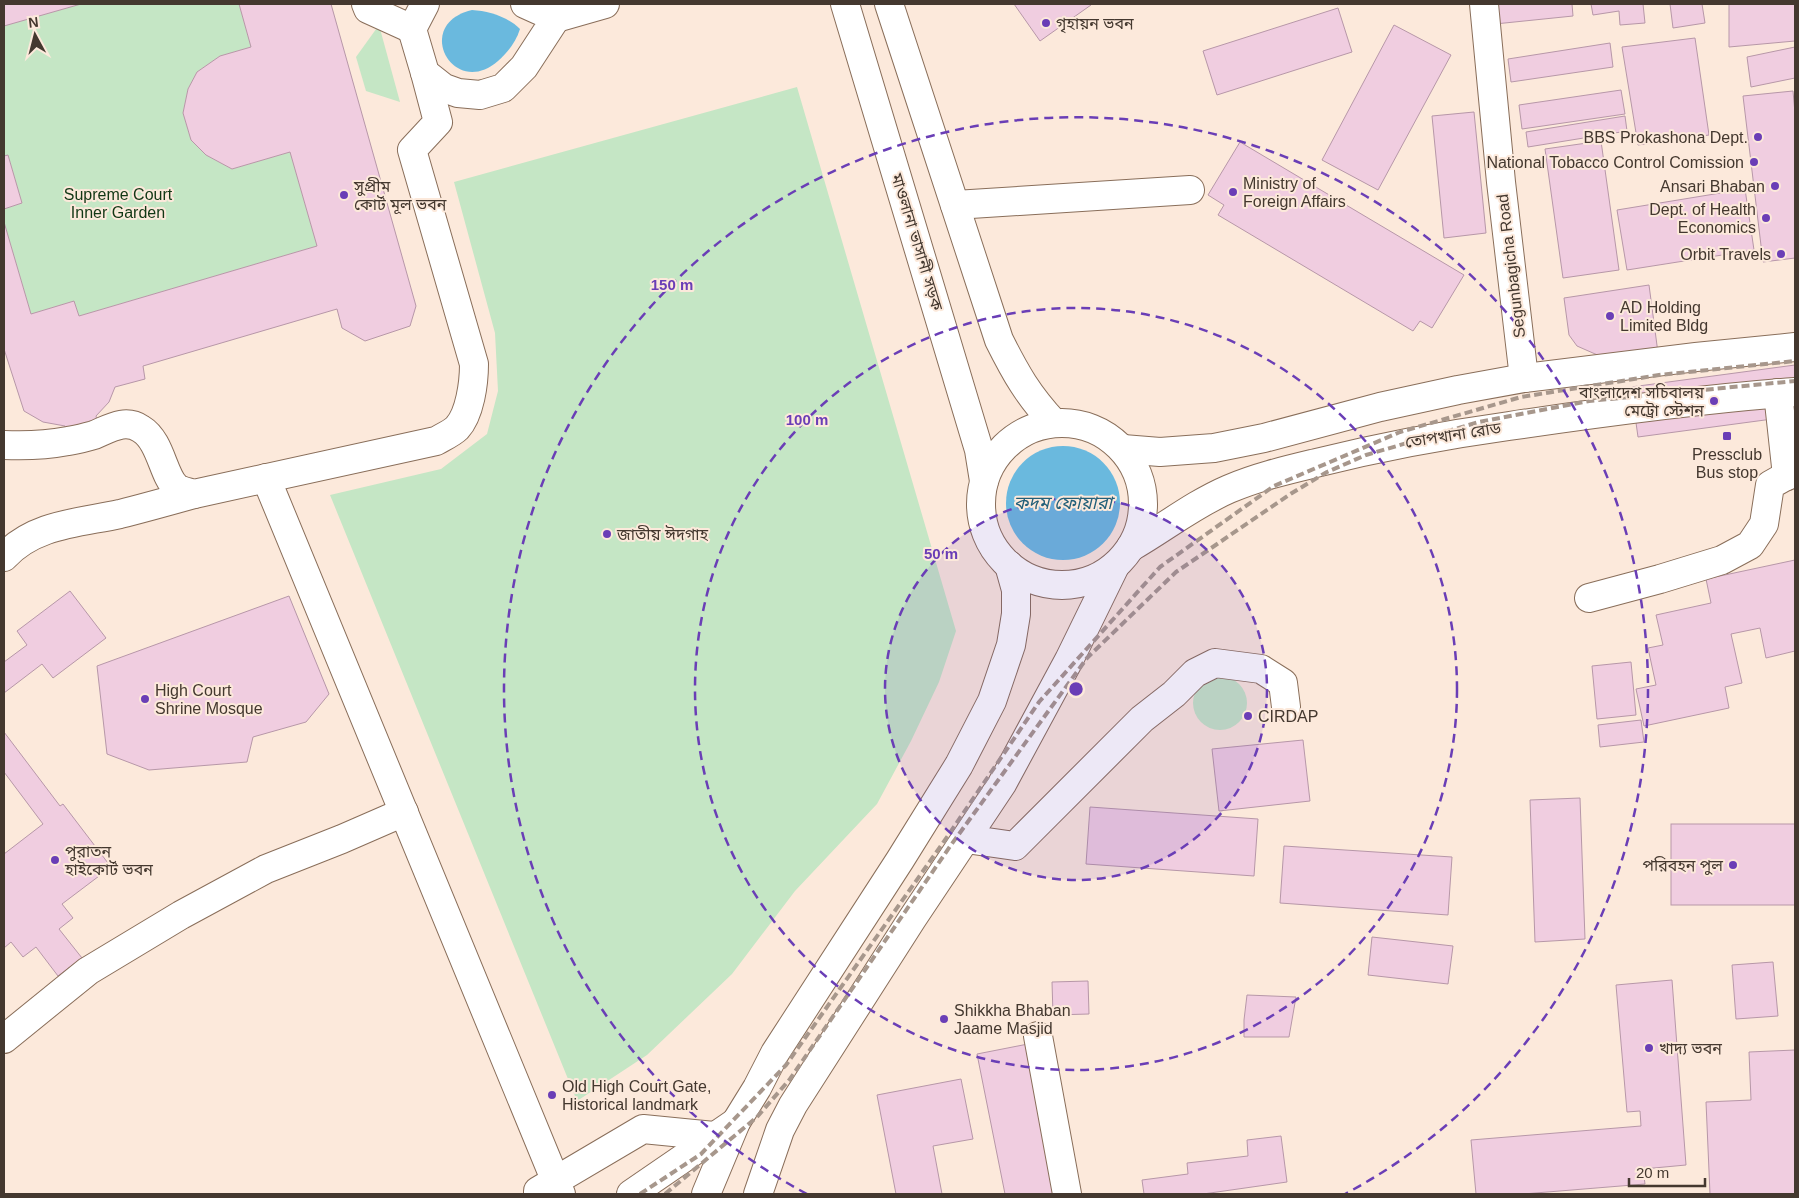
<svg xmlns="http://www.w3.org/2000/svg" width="1799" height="1198" viewBox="0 0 1799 1198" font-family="Helvetica,'Noto Sans Bengali',sans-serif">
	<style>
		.green { fill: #c5e6c5 }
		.water { fill: #6ab9de }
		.building { fill: #f0cde0; stroke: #b797a8 }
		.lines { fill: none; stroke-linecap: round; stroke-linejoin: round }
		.minor-casing { stroke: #896e5a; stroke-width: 30 }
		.major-casing { stroke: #896e5a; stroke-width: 30 }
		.highway-casing { stroke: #896e5a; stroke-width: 30 }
		.minor { stroke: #fff; stroke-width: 28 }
		.major { stroke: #fff; stroke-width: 28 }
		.highway { stroke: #fff; stroke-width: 28 }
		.rail { stroke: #a7978c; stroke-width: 4; stroke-dasharray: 8 4; stroke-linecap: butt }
		.ring { fill: none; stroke: #6a3eb6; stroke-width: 2.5; stroke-dasharray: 9 6 }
		.poi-dot { fill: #6a3eb6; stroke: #fce9db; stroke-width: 2 }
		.labels { text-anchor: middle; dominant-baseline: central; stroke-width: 4; stroke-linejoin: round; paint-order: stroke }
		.poi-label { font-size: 16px; fill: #44382f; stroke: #fce9db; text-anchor: start }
		.park-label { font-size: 16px; fill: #113714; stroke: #fce9db }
		.street-label { font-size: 16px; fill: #44382f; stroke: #fce9db }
		.water-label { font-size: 18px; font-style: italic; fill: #225f79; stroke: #fce9db }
		.centre { fill: #6a3eb6; stroke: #fce9db; stroke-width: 2.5 }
		.ring-label { font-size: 15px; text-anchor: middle; font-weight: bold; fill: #6a3eb6; stroke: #fce9db; stroke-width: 4; stroke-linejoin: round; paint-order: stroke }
	</style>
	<rect width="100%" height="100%" fill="#fce9db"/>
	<g class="green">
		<path d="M81,4H239L251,47L220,56L197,72L188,89L183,113L191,140L206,155L232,169L290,152L317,246L79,316L74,301L31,314L4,222V209L22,203L8,155L4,156V26Z"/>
		<path d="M379,25L400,102L366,91L356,57Z"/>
		<path d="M797,87L956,631L939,682L911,741L877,804L795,891L732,974L647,1055L577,1101L330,495L441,469L487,434L498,391L495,333L454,182Z"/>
		<circle cx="1220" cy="703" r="27"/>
	</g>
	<g class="water">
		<path d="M472,10C489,11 508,17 520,29C516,42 508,52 498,61C453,100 412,24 472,10Z"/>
		<circle cx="1063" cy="503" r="57"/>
	</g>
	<g class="building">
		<path d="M4,4H81L4,26Z"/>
		<path d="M239,4H331L416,306L410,326L365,341L342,328L337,309L143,366L145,379L115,387L109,402L96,416L97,421L66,431L65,426L43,422L24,411L4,349V222L31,314L74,301L79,316L317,246L290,152L232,169L206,155L191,140L183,113L188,89L197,72L220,56L251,47Z"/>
		<path d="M1014,4H1090L1091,5L1040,41Z"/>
		<path d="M1493,4H1572L1573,16L1495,24Z"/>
		<path d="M1591,4H1643L1645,23L1620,25L1619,11L1593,15Z"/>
		<path d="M1670,4H1702L1705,23L1673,28Z"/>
		<path d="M1729,4H1795V41L1729,47Z"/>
		<path d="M1338,8L1352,52L1217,95L1203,51Z"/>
		<path d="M1394,25L1451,55L1378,190L1322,160Z"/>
		<path d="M1695,38L1709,135L1638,145L1622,47Z"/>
		<path d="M1610,43L1613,67L1511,82L1508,59Z"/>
		<path d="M1795,47V78L1751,87L1747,57Z"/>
		<path d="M1621,90L1625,114L1522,129L1519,105Z"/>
		<path d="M1793,91L1795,113V258L1763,262L1743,96Z"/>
		<path d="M1474,112L1486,233L1444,238L1432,116Z"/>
		<path d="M1625,116L1627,131L1528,147L1526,132Z"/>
		<path d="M1601,141L1619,270L1563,278L1545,149Z"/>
		<path d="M1240,142L1464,275L1432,328L1420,321L1413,331L1218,215L1224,205L1208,195Z"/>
		<path d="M8,155L22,203L4,209V156Z"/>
		<path d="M1745,189L1754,250L1627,270L1617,210Z"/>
		<path d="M1649,285L1658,353L1602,357L1577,346L1569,335L1564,298Z"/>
		<path d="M1795,365V416L1638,437L1631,387Z"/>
		<path d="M1795,560V651L1766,658L1760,628L1731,634L1742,683L1725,687L1729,708L1644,726L1636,689L1656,685L1648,648L1663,645L1656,615L1711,603L1706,579Z"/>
		<path d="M70,591L106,638L53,678L42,664L4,693V662L27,645L17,631Z"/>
		<path d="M289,596L329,694L306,722L253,737L247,762L149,770L107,754L97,666Z"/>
		<path d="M1631,662L1636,715L1597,719L1592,666Z"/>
		<path d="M1641,720L1644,742L1600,747L1598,725Z"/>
		<path d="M4,732L60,806L63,804L111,867L62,904L73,918L59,929L82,958L58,976L36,947L23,957L11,942L4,948V854L43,824L4,772Z"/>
		<path d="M1303,740L1310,801L1219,811L1212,749Z"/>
		<path d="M1580,798L1585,939L1535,942L1530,800Z"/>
		<path d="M1090,807L1258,819L1254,876L1086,864Z"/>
		<rect x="1671" y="824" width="124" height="81"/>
		<path d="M1284,846L1452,857L1448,915L1280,903Z"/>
		<path d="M1372,937L1453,946L1448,984L1368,975Z"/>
		<path d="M1773,962L1778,1016L1736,1019L1732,965Z"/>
		<path d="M1672,980L1686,1165L1643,1169L1645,1184L1523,1194H1476L1471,1140L1641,1126L1640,1111L1627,1112L1616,985Z"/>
		<path d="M1088,981L1089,1014L1053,1015L1052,982Z"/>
		<path d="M1247,995L1296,997L1289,1037H1244V1020Z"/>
		<path d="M1028,1044L1058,1194H1005L977,1054Z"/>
		<path d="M1795,1050V1194H1710L1706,1102L1751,1100L1749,1052Z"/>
		<path d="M961,1079L973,1139L933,1146L942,1194H896L877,1095Z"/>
		<path d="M1281,1136L1287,1182L1203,1194H1144L1142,1180L1188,1174L1187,1163L1248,1156L1247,1140Z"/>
	</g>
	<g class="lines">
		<g class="minor-casing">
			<g id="minor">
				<path d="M366,4L368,9L412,29"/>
				<path d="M425,4L412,29L425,73L444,88L458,93L480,95L503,88L524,67L556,18L525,4"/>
				<path d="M1484,4L1501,182L1524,378"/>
				<path d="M556,18L605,4"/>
				<path d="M955,205L1190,190"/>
				<path d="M1778,393L1787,476"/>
				<path d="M4,445C25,446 47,445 68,441C77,440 86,437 94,435C109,429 125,418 141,429C161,441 163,476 176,487C180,491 189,492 194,494L436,441C443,437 452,433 457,428C470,414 474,383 474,364L412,150L438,122L425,73"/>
				<path d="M266,478L561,1194"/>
				<path d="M4,557C34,524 79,523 120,514C144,508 169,501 194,494"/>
				<path d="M1589,598L1660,579L1722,560L1750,545L1764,524L1770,485L1795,471"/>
				<path d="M966,839L1015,846L1142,719L1174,694L1195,673L1215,663L1261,669L1283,683L1286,707"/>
				<path d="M1038,1036L1067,1194"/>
				<path d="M4,1039L88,971L181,915L266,869L342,839L404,812"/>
				<path d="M538,1194V1191L643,1129L714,1136"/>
			</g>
		</g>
		<g class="major-casing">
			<g id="major">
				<path d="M631,1194L736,1122"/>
				<path d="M706,1194L736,1122L757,1088L775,1053L900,860L959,765L992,701L1011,645L1016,614V590L1009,565"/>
				<path d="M758,1194L780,1130L793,1105L912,919L1002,784L1069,660L1115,566"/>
			</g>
		</g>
		<g class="highway-casing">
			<g id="highway">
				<path d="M845,4L979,450L984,481"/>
				<path d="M889,4L999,340C1016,374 1028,395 1054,423"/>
				<circle cx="1062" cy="504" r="81"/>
				<path d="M1123,449L1160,452L1214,448L1264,438L1380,407L1458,390L1524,378L1696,357L1795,347"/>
				<path d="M1131,547C1164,528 1194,504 1229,489C1257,477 1287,470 1316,463C1380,447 1444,435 1509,426C1604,412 1699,399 1795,392"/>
			</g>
		</g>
		<use href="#minor" class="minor"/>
		<use href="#major" class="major"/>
		<use href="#highway" class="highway"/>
		<g class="rail">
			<path d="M640,1194L701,1154L786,1065L945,840L1039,702L1160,567L1274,486L1400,432L1521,397L1659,375L1795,361"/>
			<path d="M665,1194L757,1117L790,1079L951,845L1087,658L1176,572L1292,493L1327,472L1366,455L1479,422L1589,401L1795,381"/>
		</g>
	</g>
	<circle cx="1076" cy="689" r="191" fill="#6a3eb6" fill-opacity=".12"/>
	<g class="ring">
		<circle cx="1076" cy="689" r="191"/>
		<circle cx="1076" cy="689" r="381"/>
		<path d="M807 1194A572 572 0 1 1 1345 1194"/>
	</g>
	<g class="poi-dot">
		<circle cx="1046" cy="23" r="5"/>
		<circle cx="1758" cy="137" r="5"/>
		<circle cx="1754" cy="162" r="5"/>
		<circle cx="1775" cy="186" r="5"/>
		<circle cx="1233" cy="192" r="5"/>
		<circle cx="344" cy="195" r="5"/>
		<circle cx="1766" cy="218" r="5"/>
		<circle cx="1781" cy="254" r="5"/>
		<circle cx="1610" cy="316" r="5"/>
		<circle cx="1714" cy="401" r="5"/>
		<rect x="1722" y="431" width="10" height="10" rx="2.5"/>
		<circle cx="607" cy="534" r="5"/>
		<circle cx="145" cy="699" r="5"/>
		<circle cx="1248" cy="716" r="5"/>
		<circle cx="55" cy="860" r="5"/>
		<circle cx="1733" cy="865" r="5"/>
		<circle cx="944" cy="1019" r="5"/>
		<circle cx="1649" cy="1048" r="5"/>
		<circle cx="552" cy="1095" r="5"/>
	</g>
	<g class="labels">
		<g class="poi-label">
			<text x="1056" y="23">গৃহায়ন ভবন</text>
			<text x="1748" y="137" text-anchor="end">BBS Prokashona Dept.</text>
			<text x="1744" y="162" text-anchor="end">National Tobacco Control Comission</text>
			<text x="1243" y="183">Ministry of<tspan x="1243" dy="18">Foreign Affairs</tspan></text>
			<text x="354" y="186">সুপ্রীম<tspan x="354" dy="18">কোর্ট মূল ভবন</tspan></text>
			<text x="1765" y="186" text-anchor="end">Ansari Bhaban</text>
			<text x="1756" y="209" text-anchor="end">Dept. of Health<tspan x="1756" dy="18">Economics</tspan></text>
			<text x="1771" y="254" text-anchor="end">Orbit Travels</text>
			<text x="1620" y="307">AD Holding<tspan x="1620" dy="18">Limited Bldg</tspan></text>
			<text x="1704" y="392" text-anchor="end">বাংলাদেশ সচিবালয়<tspan x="1704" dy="18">মেট্রো স্টেশন</tspan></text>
			<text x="1727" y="454" text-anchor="middle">Pressclub<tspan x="1727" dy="18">Bus stop</tspan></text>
			<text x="617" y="534">জাতীয় ঈদগাহ</text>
			<text x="155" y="690">High Court<tspan x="155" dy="18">Shrine Mosque</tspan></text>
			<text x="1258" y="716">CIRDAP</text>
			<text x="65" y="851">পুরাতন<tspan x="65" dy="18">হাইকোর্ট ভবন</tspan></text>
			<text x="1723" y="865" text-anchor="end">পরিবহন পুল</text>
			<text x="954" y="1010">Shikkha Bhaban<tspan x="954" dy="18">Jaame Masjid</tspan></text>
			<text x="1659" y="1048">খাদ্য ভবন</text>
			<text x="562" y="1086">Old High Court Gate,<tspan x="562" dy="18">Historical landmark</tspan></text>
		</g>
		<g class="park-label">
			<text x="118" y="194">Supreme Court<tspan x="118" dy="18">Inner Garden</tspan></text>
		</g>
		<g class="street-label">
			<text transform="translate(917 242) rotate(73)">মাওলানা ভাসানী সড়ক</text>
			<text transform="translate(1511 266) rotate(-97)">Segunbagicha Road</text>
			<text transform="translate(1453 435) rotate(-9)">তোপখানা রোড</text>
		</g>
		<g class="water-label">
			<text x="1063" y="503">কদম ফোয়ারা</text>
		</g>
	</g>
	<circle cx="1076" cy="689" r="8" class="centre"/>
	<g class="ring-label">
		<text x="672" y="290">150 m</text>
		<text x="807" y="425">100 m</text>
		<text x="941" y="559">50 m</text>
	</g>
	<rect width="1799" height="1198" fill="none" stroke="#44382f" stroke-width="10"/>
	<g transform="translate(35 35) rotate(353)" stroke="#fce9db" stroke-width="4" paint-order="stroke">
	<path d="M0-4L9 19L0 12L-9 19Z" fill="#44382f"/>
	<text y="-8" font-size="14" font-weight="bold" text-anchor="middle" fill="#44382f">N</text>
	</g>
	<path d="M1629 1178v8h76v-8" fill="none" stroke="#44382f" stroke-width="2.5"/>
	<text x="1636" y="1178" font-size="15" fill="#44382f" stroke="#fce9db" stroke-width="4" paint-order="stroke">20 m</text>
</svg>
